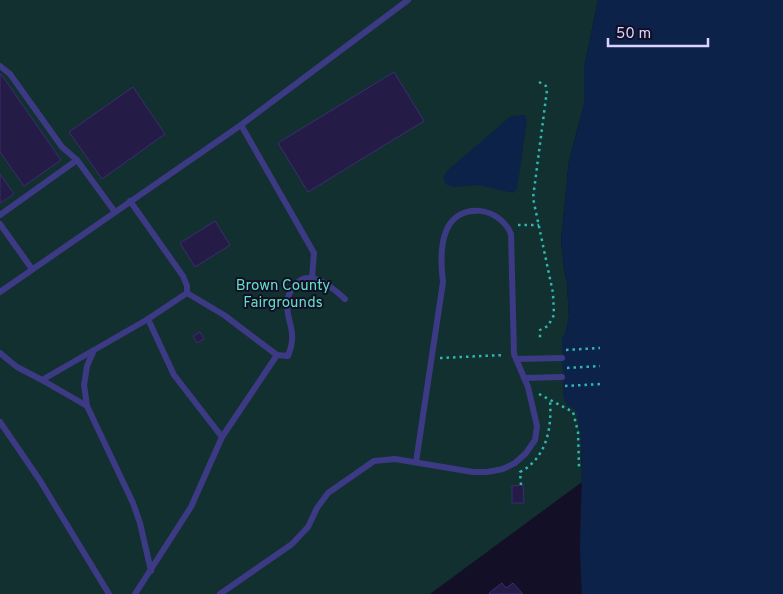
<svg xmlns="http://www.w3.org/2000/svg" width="783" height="594" viewBox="0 0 783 594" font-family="Overpass,sans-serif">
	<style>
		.green { fill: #12302f }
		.water { fill: #0c2248 }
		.building { fill: #241b47; stroke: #3b2d73 }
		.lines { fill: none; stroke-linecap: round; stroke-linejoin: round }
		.path { stroke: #2fb8b0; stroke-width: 2.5; stroke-dasharray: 2.5 4; stroke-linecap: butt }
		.lane { stroke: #3d3a85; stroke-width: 6 }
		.labels { text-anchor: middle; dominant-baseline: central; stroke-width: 4; stroke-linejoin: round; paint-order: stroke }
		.park-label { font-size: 15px; fill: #5fe0c0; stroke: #130f26 }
	</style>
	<rect width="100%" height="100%" fill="#130f26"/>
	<path class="green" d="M0,0H598L584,68V105L569,160L561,240L564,269L567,283L569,317L566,331L562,340L581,432L582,482L430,594H0Z"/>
	<g class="water">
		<path d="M598,0H783V594H582C581,579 580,563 580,548C580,501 586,455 576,410L567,405L563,396L562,340L566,331L569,317L567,283L564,269L561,240L569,160L584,105V68Z"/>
		<path d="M525,115L527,121L517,189L513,193L479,185L455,187L447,185L443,178L447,171L511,116Z"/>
	</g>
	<g class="building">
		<path d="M394,72L424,121L308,192L278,143Z"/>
		<path d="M1,74L61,160L24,186L0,152V75Z"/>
		<path d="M133,87L165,134L102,179L69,132Z"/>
		<path d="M0,174L14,194L0,203Z"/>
		<path d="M215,221L230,245L195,267L180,243Z"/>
		<path d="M200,332L204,339L197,343L193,336Z"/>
		<path d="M523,485L524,503H512V486Z"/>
		<path d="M502,583L506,588L513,583L523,594H490L489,593Z"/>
	</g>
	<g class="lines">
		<g class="path">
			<path d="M539,82L546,86L547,90L533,198L553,293L554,315L548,326L540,330V341"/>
			<path d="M518,225H539"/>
			<path d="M566,350L600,348"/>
			<path d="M440,358L504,355"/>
			<path d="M567,368L600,366"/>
			<path d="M565,386L601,384"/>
			<path d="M539,394L573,412L578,432L579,467"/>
			<path d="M521,485L520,472C547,458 552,427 550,401"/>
		</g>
		<g class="lane">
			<path d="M0,66L10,74L62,147L77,160L115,212"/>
			<path d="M241,125L314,253L312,278"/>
			<path d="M130,201L183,276L187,286V293"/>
			<path d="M0,215L77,160"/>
			<path d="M0,224L32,269"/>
			<path d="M0,292L241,125L408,0"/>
			<path d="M148,319L174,375L222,437"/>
			<path d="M94,350L87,366L84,385L87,406L133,503L140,523L151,571"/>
			<path d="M0,353L17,367L42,380L148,319L187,293L224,315L277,355"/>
			<path d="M516,359L562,358"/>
			<path d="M524,378L562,377"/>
			<path d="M42,380L87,406"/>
			<path d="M0,422L39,479L109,594"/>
			<path d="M135,594L191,507L222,437L277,355L288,356C298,331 287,325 287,303C287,296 291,290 295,285C310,267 333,288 345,299"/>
			<path d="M220,594L292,544L308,527L317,508L328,493L374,461L395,459L473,472H487L503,469L515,463L526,453L535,440L537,426L528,387L514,354L511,234C500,207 460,201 447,229C440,244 441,266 443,282L416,462"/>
		</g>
	</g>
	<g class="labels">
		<g class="park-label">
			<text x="283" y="286">Brown County<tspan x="283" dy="17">Fairgrounds</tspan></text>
		</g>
	</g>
	<path d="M608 38v8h100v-8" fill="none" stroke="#d9d4ff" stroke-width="2.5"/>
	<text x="616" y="38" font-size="15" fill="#d9d4ff" stroke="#130f26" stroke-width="4" paint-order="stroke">50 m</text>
</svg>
